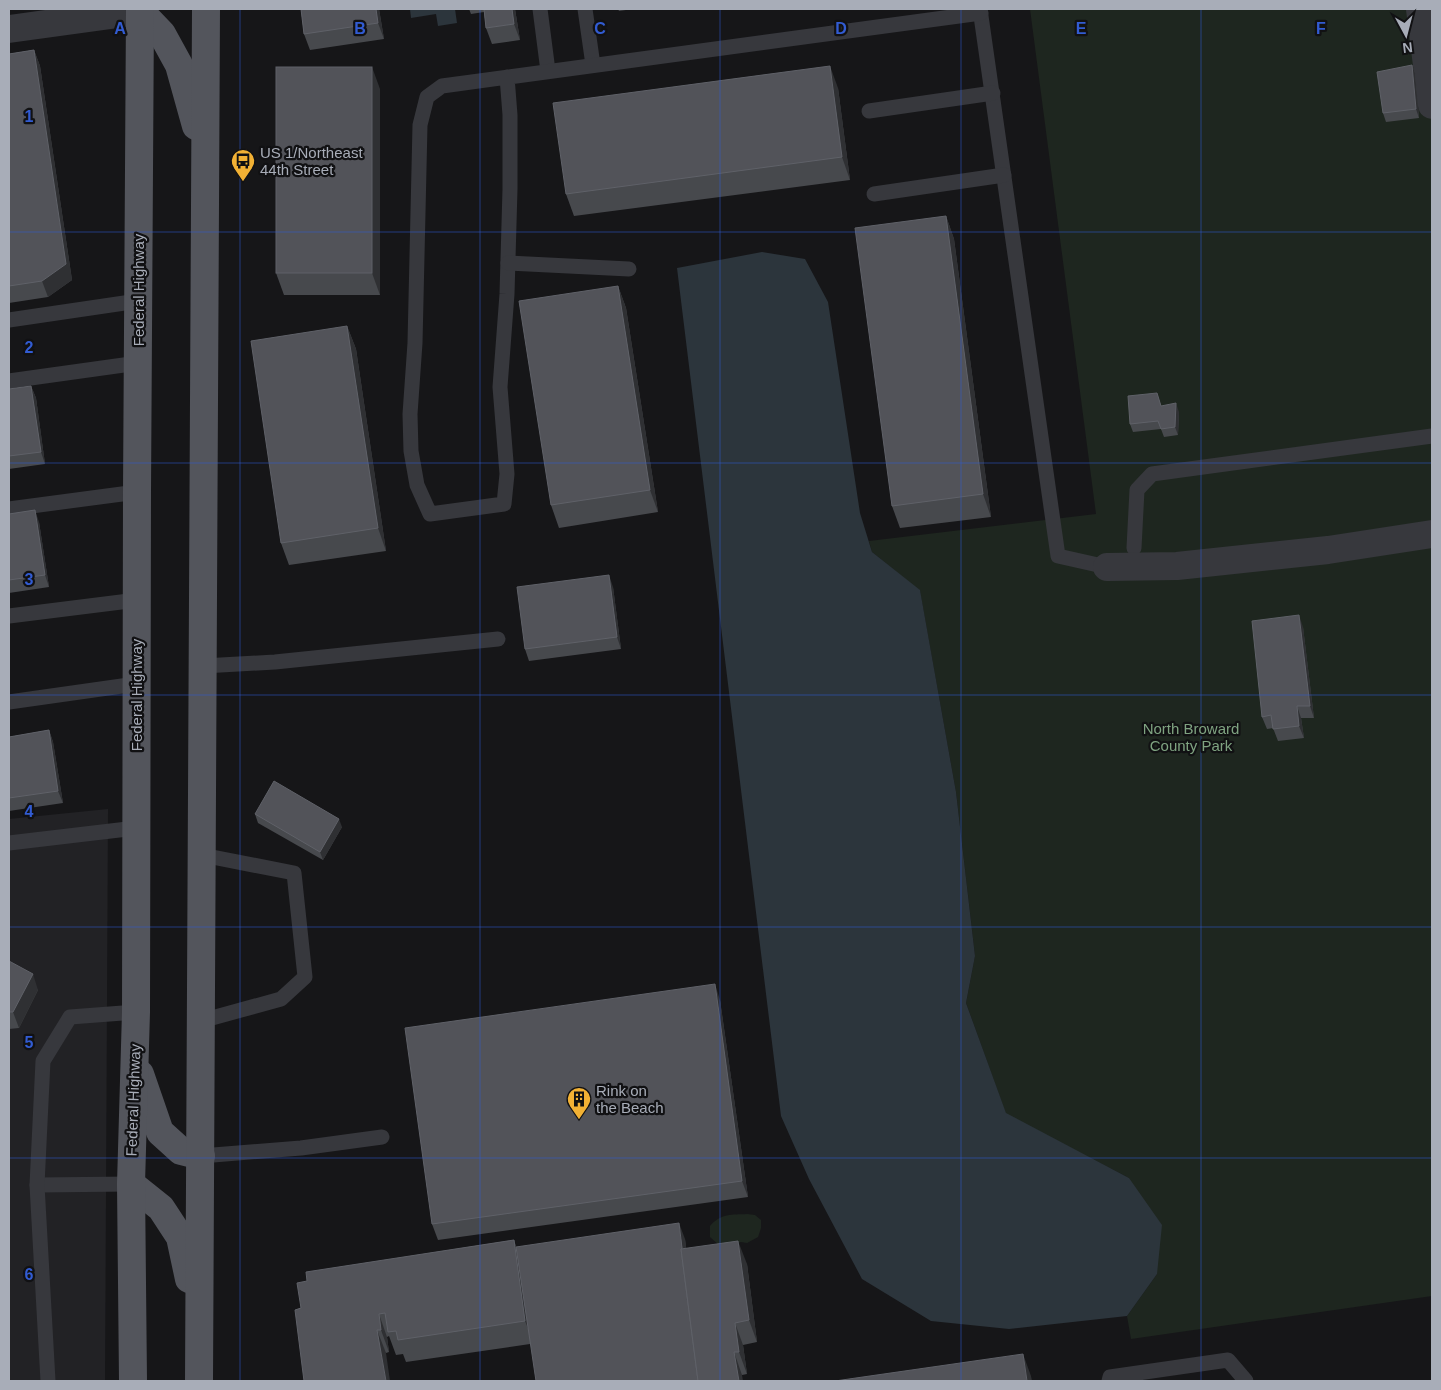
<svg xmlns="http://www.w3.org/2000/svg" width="1441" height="1390" viewBox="0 0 1441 1390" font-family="Helvetica,sans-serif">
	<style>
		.built { fill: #222225 }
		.green { fill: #1e261f }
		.water { fill: #2c353c }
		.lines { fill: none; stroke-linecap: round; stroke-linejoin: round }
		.service { stroke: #37383d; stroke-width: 15 }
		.minor { stroke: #37383d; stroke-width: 28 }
		.primary { stroke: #53555c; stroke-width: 28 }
		.wall { fill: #47494d }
		.shaded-wall { fill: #2f3033 }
		.building { fill: #525359; stroke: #5f6168 }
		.grid { fill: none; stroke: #325cd3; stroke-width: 1; stroke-opacity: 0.55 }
		.labels { text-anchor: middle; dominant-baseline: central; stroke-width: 4.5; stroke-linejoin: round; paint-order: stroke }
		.poi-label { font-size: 15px; fill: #a8adb8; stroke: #111113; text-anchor: start }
		.street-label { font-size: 15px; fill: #a8adb8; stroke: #111113 }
		.park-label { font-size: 15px; fill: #7fa381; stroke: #111113 }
		.grid-label { font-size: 16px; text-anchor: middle; font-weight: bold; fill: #325cd3; stroke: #111113; stroke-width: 4.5; stroke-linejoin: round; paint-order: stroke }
	</style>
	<rect width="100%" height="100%" fill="#161618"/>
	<path class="built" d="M108,809L105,1381H9V819Z"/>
	<g class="green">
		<path d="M1030,9H1428L1432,38V1296L1131,1339L1127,1316L1157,1274L1129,1178L1006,1114L966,1003L975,956L956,792L920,591L872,552L869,541L1096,514Z"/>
		<path d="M747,1214L755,1215L761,1220V1228L758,1237L747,1243L741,1242L729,1245H719L710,1237V1226C721,1213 732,1215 747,1214Z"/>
	</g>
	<g class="water">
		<path d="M410,9H455L457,23L438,26L436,14L411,18Z"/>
		<path d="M762,252L805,259L828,302L860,513L872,552L920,590L956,792L975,956L966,1003L1006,1113L1129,1178L1162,1225L1157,1274L1127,1316L1009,1329L931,1321L862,1279L809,1179L781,1116L677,268Z"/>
	</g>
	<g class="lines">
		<g class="service">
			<path d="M540,9L548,71"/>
			<path d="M585,9L593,65"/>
			<path d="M980,9L1058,556L1107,567"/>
			<path d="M507,77L510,115V189L507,294L500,387L507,474L504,504L430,514L417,485L411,451L410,414L415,343L420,125L427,97L442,86L981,13"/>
			<path d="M869,111L993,93"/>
			<path d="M874,194L1004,175"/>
			<path d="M508,263L629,269"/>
			<path d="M9,320L138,301"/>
			<path d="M9,381L138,363"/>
			<path d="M9,509L137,492"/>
			<path d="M1134,548L1137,490L1152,474L1432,436"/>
			<path d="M9,616L137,600"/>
			<path d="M203,666L275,662L498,639"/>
			<path d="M9,702L136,684"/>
			<path d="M9,843L136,828"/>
			<path d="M201,1021L281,999L305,977L294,873L202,855"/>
			<path d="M201,1156L301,1148L382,1137"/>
			<path d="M37,1185L131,1184"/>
			<path d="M48,1381L37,1185L43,1061L70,1017L136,1012"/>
			<path d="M1109,1381L1110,1377L1228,1360L1246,1381"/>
		</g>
		<g class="minor">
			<path d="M1420,9L1432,105"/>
			<path d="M9,29L140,11"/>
			<path d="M1107,567L1177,566L1328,550L1432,534"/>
		</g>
		<g class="primary">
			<path d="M140,11L162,34L179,65L196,126"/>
			<path d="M140,1074L160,1132L181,1151L201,1156"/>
			<path d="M131,1184L161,1208L180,1237L189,1279"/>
			<path d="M133,1381L131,1184L136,1012L137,492L140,9"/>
			<path d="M199,1381L206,9"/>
		</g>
	</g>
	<g class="wall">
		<path d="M301,9H379L384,39L310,50L304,34Z"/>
		<path d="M469,9H515L520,40L492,44L486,28L484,12L471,14Z"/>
		<path d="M618,9H633L619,11Z"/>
		<path d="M34,50L40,66L72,280L48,297L9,303V54Z"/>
		<path d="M1412,65L1415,73L1419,118L1386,122L1383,113Z"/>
		<path d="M838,88L850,180L574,216L566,194Z"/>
		<path d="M380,89V295H284L276,273Z"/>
		<path d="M946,216L954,239L991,517L900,528L892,506Z"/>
		<path d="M618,286L626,308L658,512L559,528L551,505Z"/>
		<path d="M347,326L356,349L386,551L289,565L281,543Z"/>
		<path d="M31,386L36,398L45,464L9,469V389Z"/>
		<path d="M1157,393L1161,406L1179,412L1178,435L1164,437L1161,429L1133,432L1130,424Z"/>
		<path d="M9,514L39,522L49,587L9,593Z"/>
		<path d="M613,587L621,649L529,661L525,649Z"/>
		<path d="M1303,627L1314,718H1301L1304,738L1278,741L1273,728L1267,729L1262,717Z"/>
		<path d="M49,730L53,742L63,803L9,811V737Z"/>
		<path d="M255,814L342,827L323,860L258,823Z"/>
		<path d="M9,961L38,990L19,1028L9,1029Z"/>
		<path d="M720,1000L748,1197L438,1240L432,1224Z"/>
		<path d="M685,1239L686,1248L747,1264L757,1342L743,1345L747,1374L742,1375L530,1344L406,1362L403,1354L396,1355L389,1336L387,1337L389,1352L386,1353L295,1310L514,1240L516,1247Z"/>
	</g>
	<g class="shaded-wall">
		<path d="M376,9H379L384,39L378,23Z"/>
		<path d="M512,9H515L520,40L514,24Z"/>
		<path d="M34,50L40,66L72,280L48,297L42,281Z"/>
		<path d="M1412,65L1415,73L1419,118L1416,109Z"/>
		<path d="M830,66L838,88L850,180L842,157Z"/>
		<path d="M372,67L380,89V295L372,273Z"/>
		<path d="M946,216L954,239L991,517L983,494Z"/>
		<path d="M618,286L626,308L658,512L650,490Z"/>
		<path d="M347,326L356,349L386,551L378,528Z"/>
		<path d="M31,386L36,398L45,464L41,452Z"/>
		<path d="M1176,403L1179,412L1178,435L1175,427Z"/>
		<path d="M35,510L39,522L49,587L45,575Z"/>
		<path d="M609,575L613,587L621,649L617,637Z"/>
		<path d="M1299,615L1303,627L1314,718L1310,706Z"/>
		<path d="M1297,706L1301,718L1304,738L1299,726Z"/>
		<path d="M49,730L53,742L63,803L58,791Z"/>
		<path d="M339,819L342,827L323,860L320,852Z"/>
		<path d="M33,974L38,990L19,1028L13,1012Z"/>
		<path d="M715,984L720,1000L748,1197L742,1181Z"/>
		<path d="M679,1223L685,1239L704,1381H700Z"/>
		<path d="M514,1240L522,1263L534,1343L525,1321Z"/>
		<path d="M738,1241L747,1264L757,1342L749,1320Z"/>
		<path d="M379,1314L387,1337L389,1352L381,1330Z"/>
		<path d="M735,1323L743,1345L747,1374L739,1352Z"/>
		<path d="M377,1330L386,1353L390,1381H386Z"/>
		<path d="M734,1352L742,1375L743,1381H739Z"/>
		<path d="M1023,1354L1031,1376L1032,1381H1027Z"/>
	</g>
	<g class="building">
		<path d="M301,9H376L378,23L304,34Z"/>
		<path d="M484,9H512L514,24L486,28Z"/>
		<path d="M34,50L66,264L42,281L9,286V54Z"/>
		<path d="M1412,65L1416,109L1383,113L1377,72Z"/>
		<path d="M830,66L842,157L566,194L553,103Z"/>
		<rect x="276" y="67" width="96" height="206"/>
		<path d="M946,216L983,494L892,506L855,228Z"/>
		<path d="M618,286L650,490L551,505L519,301Z"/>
		<path d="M347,326L378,528L281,543L251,341Z"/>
		<path d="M31,386L41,452L9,456V389Z"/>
		<path d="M1157,393L1161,406L1176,403L1175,427L1161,429L1158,421L1130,424L1128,396Z"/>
		<path d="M35,510L45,575L9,580V514Z"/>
		<path d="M609,575L617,637L525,649L517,587Z"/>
		<path d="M1299,615L1310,706H1297L1299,726L1273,729L1271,715L1262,717L1252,621Z"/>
		<path d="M49,730L58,791L9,798V737Z"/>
		<path d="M274,781L339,819L320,852L255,814Z"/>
		<path d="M9,961L33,974L13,1012H9Z"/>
		<path d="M715,984L742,1181L432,1224L405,1028Z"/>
		<path d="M679,1223L682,1248L681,1249L698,1381H536L516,1247Z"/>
		<path d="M514,1240L525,1321L398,1340L396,1331L388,1332L385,1313L379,1314L381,1330H377L386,1381H304L295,1310L301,1308L297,1283L307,1281L306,1272Z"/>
		<path d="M738,1241L749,1320L735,1323L739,1352H734L739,1381H698L681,1249Z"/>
		<path d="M1023,1354L1027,1381H835Z"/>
	</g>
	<path class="grid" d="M240,9V1381M480,9V1381M720,9V1381M961,9V1381M1201,9V1381M9,232H1432M9,463H1432M9,695H1432M9,927H1432M9,1158H1432"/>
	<defs>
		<g id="bus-pin" transform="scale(1.25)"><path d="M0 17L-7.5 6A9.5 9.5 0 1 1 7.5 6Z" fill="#f2b134" stroke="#111113"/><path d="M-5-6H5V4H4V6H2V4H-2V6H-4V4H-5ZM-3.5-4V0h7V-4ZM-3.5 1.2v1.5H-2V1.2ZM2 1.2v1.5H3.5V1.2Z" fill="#111"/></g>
		<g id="building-pin" transform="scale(1.25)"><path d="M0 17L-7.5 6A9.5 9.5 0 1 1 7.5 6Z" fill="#f2b134" stroke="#111113"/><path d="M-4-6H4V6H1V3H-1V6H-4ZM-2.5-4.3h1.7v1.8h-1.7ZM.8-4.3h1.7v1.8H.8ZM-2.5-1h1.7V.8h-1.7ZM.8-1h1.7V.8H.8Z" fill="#111"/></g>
	</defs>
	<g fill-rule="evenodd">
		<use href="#bus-pin" x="243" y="161"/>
		<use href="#building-pin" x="579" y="1099"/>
	</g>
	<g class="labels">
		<g class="poi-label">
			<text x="260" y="152">US 1/Northeast<tspan x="260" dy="17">44th Street</tspan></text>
			<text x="596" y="1090">Rink on<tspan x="596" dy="17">the Beach</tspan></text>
		</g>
		<g class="street-label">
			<text transform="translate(138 290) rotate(-90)">Federal Highway</text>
			<text transform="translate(136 695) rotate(-90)">Federal Highway</text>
			<text transform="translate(133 1100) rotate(-88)">Federal Highway</text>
		</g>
		<g class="park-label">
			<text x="1191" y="728">North Broward<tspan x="1191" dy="17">County Park</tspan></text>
		</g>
	</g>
	<g class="grid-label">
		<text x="120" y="34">A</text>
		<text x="360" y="34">B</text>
		<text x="600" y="34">C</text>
		<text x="841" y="34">D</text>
		<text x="1081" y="34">E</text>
		<text x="1321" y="34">F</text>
		<text x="29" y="122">1</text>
		<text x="29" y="353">2</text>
		<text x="29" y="585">3</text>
		<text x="29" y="817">4</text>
		<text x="29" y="1048">5</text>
		<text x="29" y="1280">6</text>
	</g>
	<rect width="1441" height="1390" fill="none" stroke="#a8adb8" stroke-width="20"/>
	<g transform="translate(1406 35) rotate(173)" stroke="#111113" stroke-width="4" paint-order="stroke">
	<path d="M0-4L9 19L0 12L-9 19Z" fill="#a8adb8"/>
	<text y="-8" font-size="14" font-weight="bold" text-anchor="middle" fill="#a8adb8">N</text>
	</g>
</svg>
